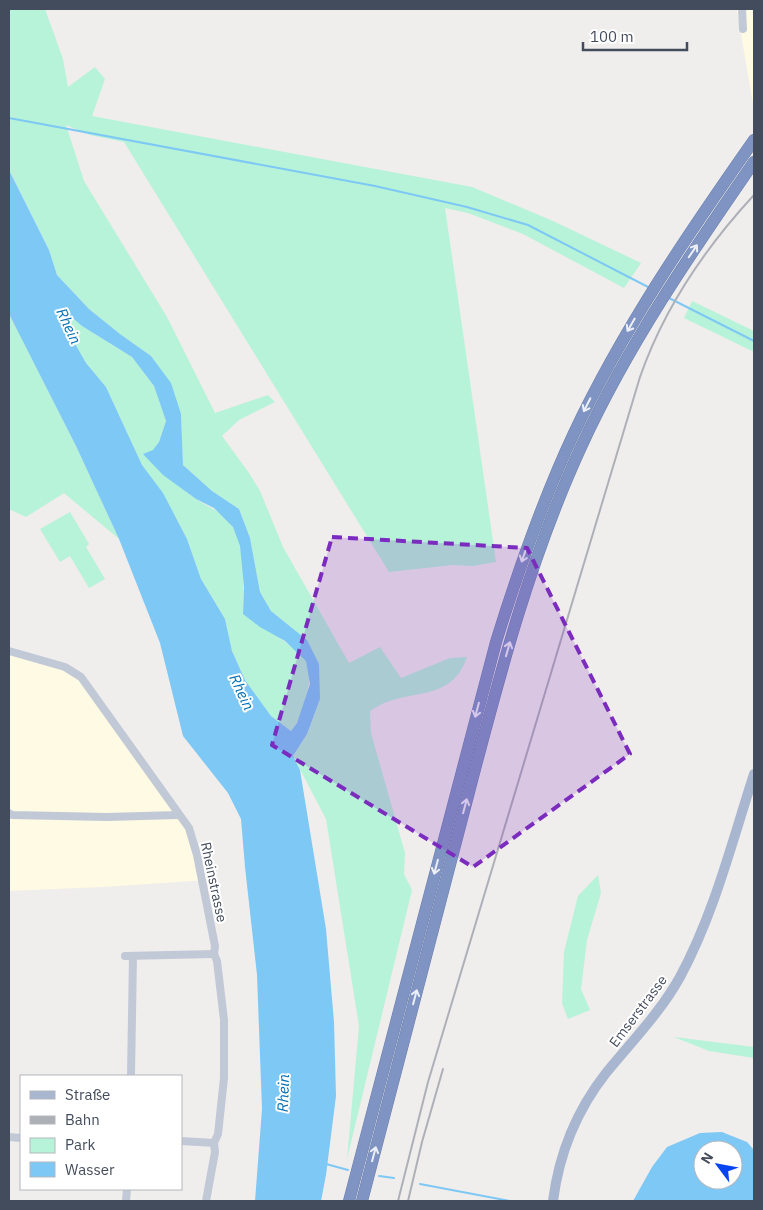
<svg xmlns="http://www.w3.org/2000/svg" width="763" height="1210" viewBox="0 0 763 1210" font-family="'IBM Plex Sans',sans-serif">
	<style>
		.commercial { fill: #fefae3 }
		.green { fill: #b6f3d8 }
		.water { fill: #7ec8f5; fill-rule: evenodd }
		.lines { fill: none; stroke-linecap: round; stroke-linejoin: round }
		.stream { stroke: #7ec8f5; stroke-width: 2 }
		.highway-casing { stroke: #6a7fad; stroke-width: 12 }
		.minor { stroke: #c2c9d6; stroke-width: 8 }
		.major { stroke: #a9b6cf; stroke-width: 10 }
		.highway { stroke: #7f94c2; stroke-width: 11 }
		.rail { stroke: #aeb0b8; stroke-width: 2 }
		.oneway { stroke: #eceff6 }
		.marked { fill: #7b2cbf; fill-opacity: 0.2; stroke: #7b2cbf; stroke-width: 4; stroke-dasharray: 10 6; stroke-linejoin: round }
		.labels { text-anchor: middle; dominant-baseline: central; stroke-width: 4; stroke-linejoin: round; paint-order: stroke }
		.street-label { font-size: 14px; fill: #434c5c; stroke: #fff }
		.water-label { font-size: 15px; font-style: italic; fill: #006fb3; stroke: #fff }
	</style>
	<rect width="100%" height="100%" fill="#f0eded"/>
	<g class="commercial">
		<path d="M737,9H754V110L737,11Z"/>
		<path d="M9,648L68,664L83,675L194,833L207,880L103,887L9,891Z"/>
	</g>
	<g class="green">
		<path d="M9,9H45L63,59L68,87L95,67L105,79L92,116L472,187L553,221L641,263L624,288L523,234L468,213L445,208L496,562L473,566L453,565L389,572L124,142L90,135L66,125L84,181L167,317L215,413L268,395L275,402L239,420L222,436L249,473L260,491L283,547L349,663L380,647L401,678L450,658L467,657C453,698 420,690 387,702C381,704 375,708 370,711L371,733L405,853L404,874L412,890L347,1159L359,1026L326,819L293,756L307,734L320,699L307,640L271,611L260,592L250,538L239,509L212,491L183,465L181,414L151,356L120,334L89,309L57,275L49,250L9,170Z"/>
		<path d="M692,301L754,331V352L684,318Z"/>
		<path d="M68,313L82,326L132,357L154,386L166,421L159,442L153,451L143,454C160,468 179,488 196,499C210,508 223,512 233,527C245,545 244,592 243,614C256,623 303,651 307,662C311,676 309,687 305,700C301,711 299,722 291,731L271,716L245,680L232,651L225,619L201,579L187,539L176,518L142,465L106,387L86,363L69,333Z"/>
		<path d="M9,314L76,446L119,539L64,493L26,517L9,509Z"/>
		<path d="M70,512L89,544L86,547L105,579L89,588L70,556L60,562L40,529Z"/>
		<path d="M598,875L601,893L587,940L581,989L590,1010L568,1019L562,1003L564,952L578,896Z"/>
		<path d="M674,1037L754,1047V1058L709,1051Z"/>
	</g>
	<g class="water">
		<path d="M9,170L49,250L57,275L89,309L120,334L151,356L171,383L181,414L183,465L212,491L239,509L250,538L260,592L271,611L307,640L319,664L320,699L307,734L293,756L300,770L326,929L334,1022L336,1096L326,1175L321,1201H255L262,1109L257,975L245,867L241,819L228,793L183,736L160,643L119,539L76,446L9,314ZM68,314L82,326L132,357L154,386L166,421L159,442L153,450L143,454L163,475L196,499L214,508L233,527L240,546L244,587L243,614L260,627L285,641L306,661L310,684L297,723L291,731L271,716L245,680L232,651L225,619L201,579L187,539L163,493L142,465L106,387L86,363L69,333Z"/>
		<path d="M722,1132L747,1142L754,1150V1201H633L652,1167L667,1147L700,1133ZM703,1150H733V1180H703Z"/>
	</g>
	<g class="lines">
		<g class="stream">
			<path d="M9,118L375,186L467,207L528,225L650,288"/>
			<path d="M667,297L754,341"/>
			<path d="M326,1164L348,1170"/>
			<path d="M379,1176L394,1178"/>
			<path d="M420,1184L510,1201"/>
		</g>
		<g class="highway-casing">
			<g id="highway">
				<path d="M349,1201L496,642C518,571 542,501 574,433C623,329 688,234 754,140"/>
				<path d="M362,1201C396,1072 429,944 463,815C496,689 527,564 582,445C628,345 691,253 754,162"/>
			</g>
		</g>
		<g class="minor">
			<path d="M742,9L743,29"/>
			<path d="M9,651L65,667L81,677L189,828L197,855L215,946L214,954L217,961L224,1020V1078L218,1134L214,1143L215,1152L206,1201"/>
			<path d="M9,813L12,815L107,817L178,815"/>
			<path d="M125,956L214,954"/>
			<path d="M131,1076L133,956"/>
			<path d="M9,1137L21,1138"/>
			<path d="M181,1141L214,1143"/>
			<path d="M126,1201L127,1189"/>
		</g>
		<path class="major" d="M553,1201C559,1154 577,1110 606,1073C632,1041 660,1013 680,977C714,914 732,842 754,774"/>
		<use href="#highway" class="highway"/>
		<g class="rail">
			<path d="M398,1201L428,1082L640,377C664,308 705,248 754,195"/>
			<path d="M408,1201L422,1142L443,1069"/>
		</g>
	</g>
	<defs><path id="oneway-shaft" d="M-6 0H5M1.5-3L5.5 0L1.5 3" fill="none" stroke-width="1.6" stroke-linecap="round" stroke-linejoin="round" transform="scale(1.25)"/></defs>
	<g class="oneway">
		<use href="#oneway-shaft" transform="translate(693 251) rotate(-56)"/>
		<use href="#oneway-shaft" transform="translate(631 325) rotate(120)"/>
		<use href="#oneway-shaft" transform="translate(587 405) rotate(117)"/>
		<use href="#oneway-shaft" transform="translate(524 555) rotate(109)"/>
		<use href="#oneway-shaft" transform="translate(508 649) rotate(-74)"/>
		<use href="#oneway-shaft" transform="translate(477 710) rotate(105)"/>
		<use href="#oneway-shaft" transform="translate(465 806) rotate(-75)"/>
		<use href="#oneway-shaft" transform="translate(436 867) rotate(105)"/>
		<use href="#oneway-shaft" transform="translate(415 997) rotate(-75)"/>
		<use href="#oneway-shaft" transform="translate(374 1154) rotate(-75)"/>
	</g>
	<path class="marked" d="M332,537L527,548L630,754L473,867L272,745Z"/>
	<g class="labels">
		<g class="street-label">
			<text transform="translate(214 882) rotate(78)">Rheinstrasse</text>
			<text transform="translate(638 1011) rotate(-53)">Emserstrasse</text>
		</g>
		<g class="water-label">
			<text transform="translate(69 326) rotate(65)">Rhein</text>
			<text transform="translate(242 692) rotate(65)">Rhein</text>
			<text transform="translate(283 1093) rotate(-88)">Rhein</text>
		</g>
	</g>
	<rect width="763" height="1210" fill="none" stroke="#434c5c" stroke-width="20"/>
	<rect x="20" y="1075" width="162" height="115" fill="#ffffff" stroke="#b4b7be"/>
	<rect x="30" y="1091" width="25" height="8" fill="#a9b6cf" stroke="#b4b7be"/>
	<text x="65" y="1100" font-size="15" fill="#434c5c">Straße</text>
	<rect x="30" y="1116" width="25" height="8" fill="#aeb0b8" stroke="#b4b7be"/>
	<text x="65" y="1125" font-size="15" fill="#434c5c">Bahn</text>
	<rect x="30" y="1138" width="25" height="15" fill="#b6f3d8" stroke="#b4b7be"/>
	<text x="65" y="1150" font-size="15" fill="#434c5c">Park</text>
	<rect x="30" y="1162" width="25" height="15" fill="#7ec8f5" stroke="#b4b7be"/>
	<text x="65" y="1175" font-size="15" fill="#434c5c">Wasser</text>
	<g transform="translate(718 1165) rotate(302)"><circle r="24" fill="#ffffff" stroke="#b4b7be"/>
	<path d="M0-4L9 19L0 12L-9 19Z" fill="#0745f0"/>
	<text y="-8" font-size="14" font-weight="bold" text-anchor="middle" fill="#434c5c">N</text>
	</g>
	<path d="M583 42v8h104v-8" fill="none" stroke="#434c5c" stroke-width="2.5"/>
	<text x="590" y="42" font-size="15" fill="#434c5c" stroke="#ffffff" stroke-width="4" paint-order="stroke">100 m</text>
</svg>
